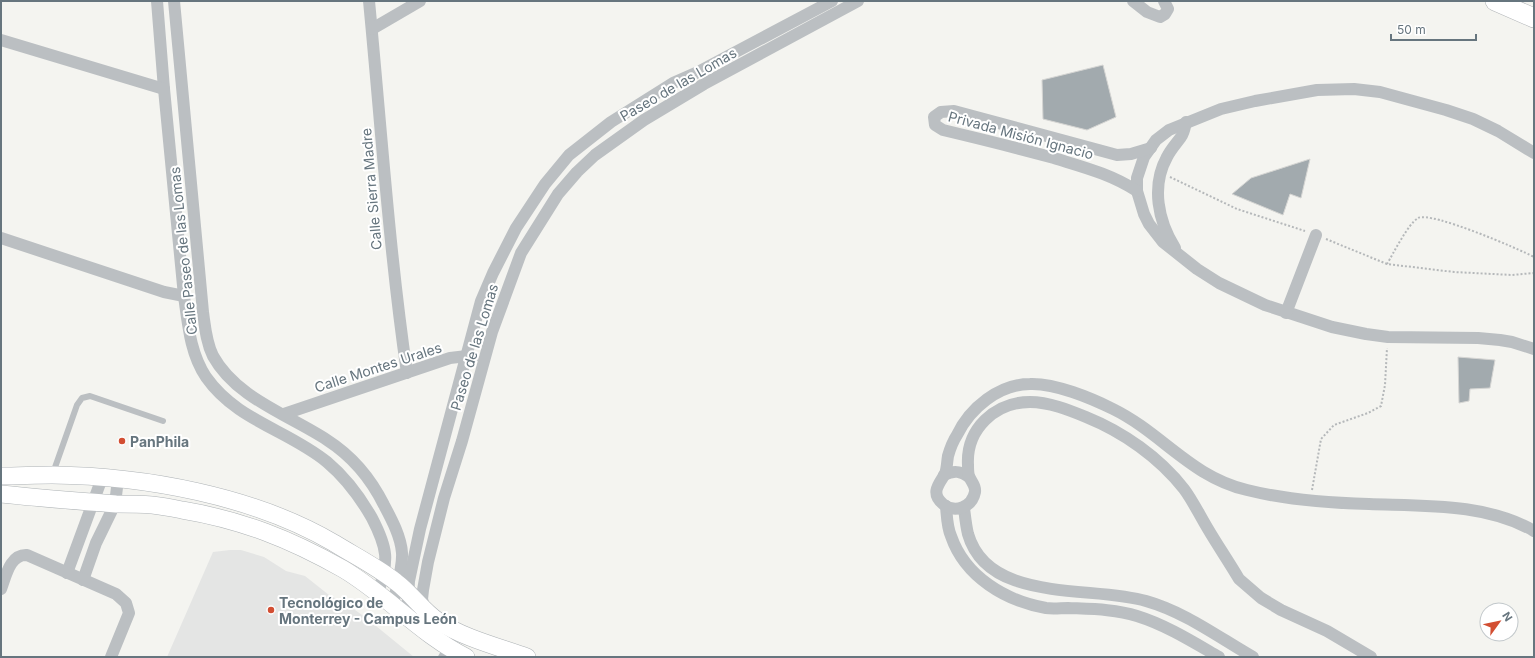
<svg xmlns="http://www.w3.org/2000/svg" width="1535" height="658" viewBox="0 0 1535 658" font-family="Inter,sans-serif">
	<style>
		.built { fill: #e4e5e4 }
		.building { fill: #a2aaae; stroke: #d5d5d3 }
		.lines { fill: none; stroke-linecap: round; stroke-linejoin: round }
		.secondary-casing { stroke: #aeb3b6; stroke-width: 18 }
		.primary-casing { stroke: #afb3b6; stroke-width: 20 }
		.path { stroke: #b5b8ba; stroke-width: 2; stroke-dasharray: 2 2; stroke-linecap: butt }
		.lane { stroke: #bbbfc2; stroke-width: 6 }
		.street { stroke: #bbbfc2; stroke-width: 12 }
		.secondary { stroke: #fff; stroke-width: 17 }
		.primary { stroke: #fff; stroke-width: 19 }
		.poi-dot { fill: #d24e32; stroke: #fff; stroke-width: 1.5 }
		.labels { text-anchor: middle; dominant-baseline: central; stroke-width: 4; stroke-linejoin: round; paint-order: stroke }
		.street-label { font-size: 14px; fill: #66757e; stroke: #fff }
		.poi-label { font-size: 14px; font-weight: bold; fill: #66757e; stroke: #fff; text-anchor: start }
	</style>
	<rect width="100%" height="100%" fill="#f4f4f0"/>
	<path class="built" d="M230,550H241L264,557L286,571L305,576L329,595L345,603L365,617L414,657H167L213,552Z"/>
	<g class="building">
		<path d="M1103,65L1116,117L1087,130L1043,119L1042,80Z"/>
		<path d="M1310,159L1301,198L1290,194L1283,215L1232,194L1251,178Z"/>
		<path d="M1458,357L1495,360L1490,388L1470,389L1469,401L1459,403Z"/>
	</g>
	<g class="lines">
		<g class="secondary-casing">
			<g id="secondary">
				<path d="M1,476C18,476 35,475 52,475C145,476 254,496 334,543C355,556 377,567 396,582C411,593 422,610 438,621C463,638 499,647 527,657"/>
				<path d="M1,494C39,498 77,501 116,504C128,504 140,504 152,505C162,506 172,508 182,510C242,520 290,539 343,569C387,595 420,634 466,657"/>
			</g>
		</g>
		<g class="primary-casing">
			<path id="primary" d="M1495,1L1534,18"/>
		</g>
		<g class="path">
			<path d="M1170,177L1237,209L1305,231"/>
			<path d="M1326,239L1387,264L1454,272L1512,275L1534,273"/>
			<path d="M1387,264C1393,254 1408,224 1418,218C1431,211 1519,249 1534,257"/>
			<path d="M1312,490L1321,439L1334,425L1368,413L1381,406L1385,385L1387,348"/>
		</g>
		<g class="lane">
			<path d="M53,473L77,405L82,398L90,396L163,421"/>
			<path d="M441,657L447,647"/>
		</g>
		<g class="street">
			<path d="M157,1L164,89L184,296C188,324 190,353 206,377C237,421 288,430 327,462C346,478 360,497 372,518C388,549 389,560 378,593"/>
			<path d="M174,1L203,312C205,326 206,342 213,356C236,398 289,415 327,440C352,456 371,479 384,505C392,520 401,537 402,553C403,568 396,589 393,604"/>
			<path d="M369,1C381,125 389,250 407,373"/>
			<path d="M1133,1L1147,12L1160,17L1165,14L1168,9L1164,1"/>
			<path d="M372,29L420,1"/>
			<path d="M1,40L164,89"/>
			<path d="M1534,153L1498,131L1473,119L1446,110L1380,92L1354,89L1317,90L1255,101L1221,109L1169,130L1156,140L1144,157L1137,178V191L1144,214L1149,224L1163,242L1197,269L1219,283L1265,305L1332,327L1366,334L1388,337L1478,338L1500,340L1512,342L1534,349"/>
			<path d="M1137,191C1111,174 1083,167 1054,158C1017,148 981,139 943,130L935,125L934,117L941,112L954,111L1117,155L1131,154L1151,148"/>
			<path d="M1,238L164,292L184,296"/>
			<path d="M1175,248C1158,221 1151,186 1167,157C1171,149 1176,144 1181,137C1184,133 1185,127 1186,122"/>
			<path d="M1286,313L1316,235"/>
			<path d="M284,414L450,358L467,356L473,357"/>
			<path d="M944,475C954,470 961,471 969,477"/>
			<path d="M946,506C947,517 947,527 951,536C965,577 1006,601 1046,608C1053,609 1061,608 1068,608C1091,609 1115,609 1137,616C1166,625 1193,642 1219,657"/>
			<path d="M964,508C965,516 966,526 968,534C988,604 1092,585 1146,601C1185,612 1218,637 1253,657"/>
			<path d="M67,573L102,478"/>
			<path d="M83,580L96,543L115,504L118,479"/>
			<path d="M1,589C6,576 10,554 27,555L116,594L126,603L129,613L111,657"/>
			<path d="M425,610L422,599L423,590L428,562L444,498L462,441L492,332L521,253L558,194L577,172L595,155L644,120L704,84L858,1"/>
			<path d="M407,616L409,581L420,529L481,301L493,273L516,228L545,184L569,155L611,122L673,83L698,72L832,1"/>
			<path d="M1371,657L1327,631L1281,610L1261,598L1239,579C1229,562 1218,546 1208,529C1200,516 1193,501 1184,489C1159,457 1123,432 1086,417C1069,410 1049,402 1030,402C995,402 966,429 968,465C968,469 968,473 969,476C971,482 976,485 975,492C972,507 955,514 943,504C930,493 939,484 945,474C947,469 947,462 948,456C950,449 953,441 957,435C970,408 999,384 1030,384C1055,383 1091,398 1113,409C1162,433 1191,477 1247,490C1287,500 1328,503 1369,504C1422,506 1487,503 1534,531"/>
		</g>
		<use href="#secondary" class="secondary"/>
		<use href="#primary" class="primary"/>
	</g>
	<g class="poi-dot">
		<circle cx="122" cy="441" r="4"/>
		<circle cx="271" cy="610" r="4"/>
	</g>
	<g class="labels">
		<g class="street-label">
			<text transform="translate(678 84) rotate(-30)">Paseo de las Lomas</text>
			<text transform="translate(1021 135) rotate(15)">Privada Misión Ignacio</text>
			<text transform="translate(371 189) rotate(-95)">Calle Sierra Madre</text>
			<text transform="translate(183 251) rotate(-96)">Calle Paseo de las Lomas</text>
			<text transform="translate(474 347) rotate(-73)">Paseo de las Lomas</text>
			<text transform="translate(378 367) rotate(-18)">Calle Montes Urales</text>
		</g>
		<g class="poi-label">
			<text x="130" y="441">PanPhila</text>
			<text x="279" y="602">Tecnológico de<tspan x="279" dy="16">Monterrey - Campus León</tspan></text>
		</g>
	</g>
	<rect width="1535" height="658" fill="none" stroke="#66757e" stroke-width="4"/>
	<g transform="translate(1499 622) rotate(57)"><circle r="19" fill="#ffffff" stroke="#c2c8cb"/>
	<path d="M0-3L7 15L0 10L-7 15Z" fill="#d24e32"/>
	<text y="-6" font-size="11" font-weight="bold" text-anchor="middle" fill="#66757e">N</text>
	</g>
	<path d="M1391 34v6h85v-6" fill="none" stroke="#66757e" stroke-width="2"/>
	<text x="1397" y="34" font-size="12" fill="#66757e" stroke="#ffffff" stroke-width="3" paint-order="stroke">50 m</text>
</svg>
